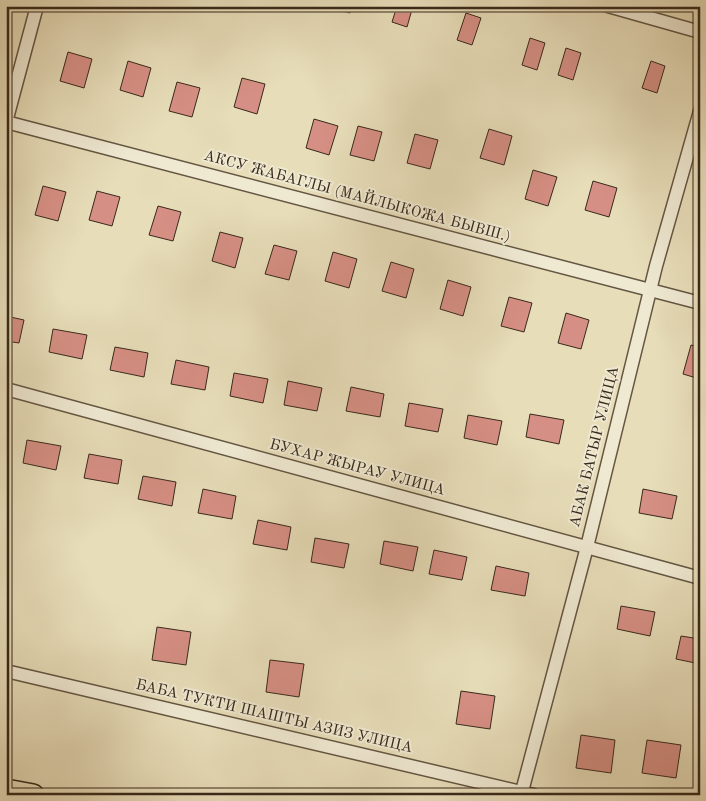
<svg xmlns="http://www.w3.org/2000/svg" width="706" height="801" viewBox="0 0 706 801" font-family="'Old Standard TT',serif">
	<style>
		.building { fill: #d68f84; stroke: #39291b }
		.lines { fill: none; stroke-linecap: round; stroke-linejoin: round }
		.minor-casing { stroke: #645642; stroke-width: 15 }
		.trunk-casing { stroke: #39291b; stroke-width: 24 }
		.minor { stroke: #efe9d2; stroke-width: 12 }
		.trunk { stroke: #e7ddb9; stroke-width: 21 }
		.labels { text-anchor: middle; dominant-baseline: central; stroke-width: 4; stroke-linejoin: round; paint-order: stroke }
		.street-label { font-size: 15px; fill: #39291b; stroke: #efe9d2 }
	</style>
	<rect width="100%" height="100%" fill="#e7ddb9"/>
	<filter id="stains"><feTurbulence type="fractalNoise" baseFrequency=".004" numOctaves="4"/><feColorMatrix values="0 0 0 0 .2 0 0 0 0 .09 0 0 0 0 .02 0 0 0 .5 -.17"/></filter>
	<radialGradient id="worn" r=".72"><stop offset=".6" stop-color="#630" stop-opacity="0"/><stop offset="1" stop-color="#630" stop-opacity=".3"/></radialGradient>
	<g class="building">
		<path d="M336,6H352L350,13L335,9Z"/>
		<path d="M397,6H413L407,27L392,22Z"/>
		<path d="M466,13L481,18L472,45L457,40Z"/>
		<path d="M530,38L545,43L537,70L522,65Z"/>
		<path d="M566,48L581,53L573,80L558,75Z"/>
		<path d="M68,52L92,59L84,88L60,81Z"/>
		<path d="M128,61L151,68L143,97L120,90Z"/>
		<path d="M651,61L665,66L657,93L642,88Z"/>
		<path d="M242,78L265,84L257,114L234,107Z"/>
		<path d="M177,82L200,88L192,117L169,111Z"/>
		<path d="M314,119L338,126L329,155L306,148Z"/>
		<path d="M358,126L382,132L374,161L350,155Z"/>
		<path d="M489,129L512,136L504,165L480,158Z"/>
		<path d="M415,134L438,140L430,169L407,163Z"/>
		<path d="M533,170L557,177L548,206L525,199Z"/>
		<path d="M593,181L617,188L609,217L585,210Z"/>
		<path d="M43,186L66,192L58,221L35,215Z"/>
		<path d="M97,191L120,197L112,226L89,220Z"/>
		<path d="M158,206L181,212L173,241L149,235Z"/>
		<path d="M220,232L243,238L235,268L212,261Z"/>
		<path d="M274,245L297,251L289,280L265,274Z"/>
		<path d="M333,252L357,259L349,288L325,281Z"/>
		<path d="M391,262L414,269L406,298L382,291Z"/>
		<path d="M448,280L471,287L463,316L440,309Z"/>
		<path d="M509,297L532,303L524,332L501,326Z"/>
		<path d="M566,313L589,320L581,349L558,343Z"/>
		<path d="M6,316L24,320L19,343L6,341Z"/>
		<path d="M53,329L87,335L82,359L49,352Z"/>
		<path d="M691,345L700,347V379L683,374Z"/>
		<path d="M115,347L148,353L144,377L110,370Z"/>
		<path d="M176,360L209,367L205,390L171,384Z"/>
		<path d="M234,373L268,379L263,403L230,396Z"/>
		<path d="M288,381L322,388L317,411L284,405Z"/>
		<path d="M351,387L384,394L380,417L346,411Z"/>
		<path d="M409,403L443,409L438,432L405,426Z"/>
		<path d="M530,414L564,420L559,444L526,437Z"/>
		<path d="M468,415L502,421L497,445L464,438Z"/>
		<path d="M27,440L61,446L56,470L23,463Z"/>
		<path d="M89,454L122,460L118,484L84,478Z"/>
		<path d="M143,476L176,482L172,506L138,499Z"/>
		<path d="M203,489L236,496L232,519L198,513Z"/>
		<path d="M643,489L677,496L672,519L639,513Z"/>
		<path d="M258,520L291,527L287,550L253,544Z"/>
		<path d="M315,538L349,544L344,568L311,562Z"/>
		<path d="M384,541L418,547L413,571L380,564Z"/>
		<path d="M434,550L467,557L462,580L429,574Z"/>
		<path d="M496,566L529,573L525,596L491,590Z"/>
		<path d="M621,606L655,612L650,636L617,629Z"/>
		<path d="M157,627L191,632L186,665L152,660Z"/>
		<path d="M681,636L700,639V664L676,659Z"/>
		<path d="M270,660L304,664L299,697L266,692Z"/>
		<path d="M461,691L495,696L490,729L456,724Z"/>
		<path d="M581,735L615,740L611,773L576,768Z"/>
		<path d="M647,740L681,745L676,778L642,773Z"/>
	</g>
	<g class="lines">
		<g class="minor-casing">
			<g id="minor">
				<path d="M608,6L700,32"/>
				<path d="M6,122L700,303"/>
				<path d="M6,122L37,6"/>
				<path d="M6,389L700,578"/>
				<path d="M6,671L534,795"/>
				<path d="M521,795L587,547L656,266L700,111"/>
			</g>
		</g>
		<g class="trunk-casing">
			<path id="trunk" d="M6,790L33,795"/>
		</g>
		<use href="#minor" class="minor"/>
		<use href="#trunk" class="trunk"/>
	</g>
	<g class="labels">
		<g class="street-label">
			<text transform="translate(357 197) rotate(15)">АКСУ ЖАБАГЛЫ (МАЙЛЫКОЖА БЫВШ.)</text>
			<text transform="translate(595 447) rotate(-76)">АБАК БАТЫР УЛИЦА</text>
			<text transform="translate(357 468) rotate(15)">БУХАР ЖЫРАУ УЛИЦА</text>
			<text transform="translate(274 717) rotate(13)">БАБА ТУКТИ ШАШТЫ АЗИЗ УЛИЦА</text>
		</g>
	</g>
	<rect width="706" height="801" fill="none" stroke="#e7ddb9" stroke-width="25"/>
	<rect x="8" y="8" width="691" height="786" fill="none" stroke="#39291b" stroke-width="2.5"/>
	<rect x="12" y="12" width="681" height="776" fill="none" stroke="#39291b"/>
	<rect width="100%" height="100%" filter="url(#stains)"/>
	<rect width="100%" height="100%" fill="url(#worn)"/>
</svg>
